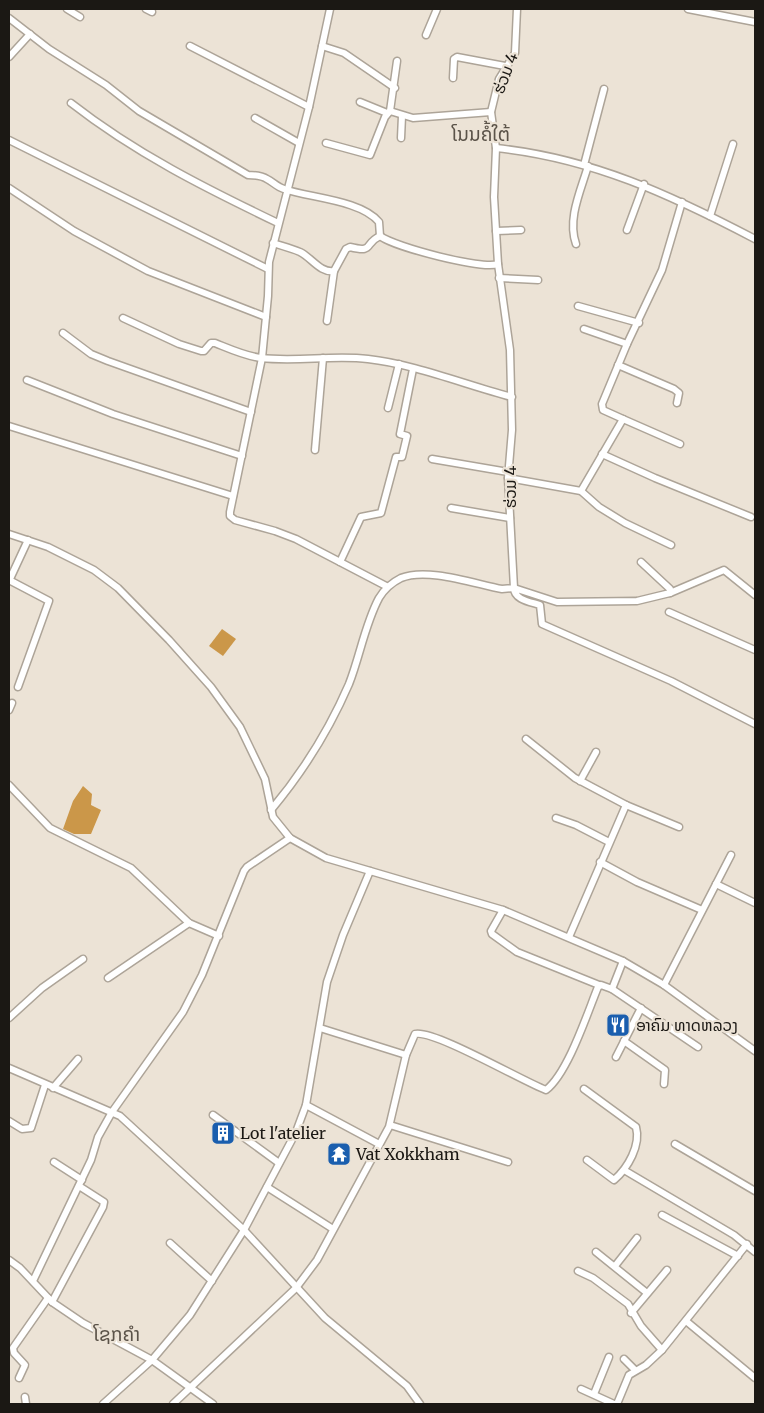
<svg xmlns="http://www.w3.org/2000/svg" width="764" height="1413" viewBox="0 0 764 1413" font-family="Merriweather,'Noto Sans Lao',serif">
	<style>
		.water { fill: #cb9749 }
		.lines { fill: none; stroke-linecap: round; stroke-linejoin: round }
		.minor-casing { stroke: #ada498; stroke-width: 9 }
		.minor { stroke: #fff; stroke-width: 6 }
		.labels { text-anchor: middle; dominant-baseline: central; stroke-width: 4.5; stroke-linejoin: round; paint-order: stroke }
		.street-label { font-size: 16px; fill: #1b1814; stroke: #ece3d6 }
		.poi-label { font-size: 16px; fill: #1b1814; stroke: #ece3d6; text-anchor: start }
		.quarter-label { font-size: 19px; fill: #5b5349; stroke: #ece3d6 }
	</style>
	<rect width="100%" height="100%" fill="#ece3d6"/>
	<g class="water">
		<path d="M222,629L236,639L223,656L209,646Z"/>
		<path d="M83,786L92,794L91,805L101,810L91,834H74L63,829L73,801Z"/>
	</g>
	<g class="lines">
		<g class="minor-casing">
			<g id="minor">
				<path d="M67,9L80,17"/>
				<path d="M146,9L152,12"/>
				<path d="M330,9L309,107L269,262L268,296L262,358L230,512V516L235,520L275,531L296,539L386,586"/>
				<path d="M688,9L755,22"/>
				<path d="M9,18L49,49L106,85L139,111L248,175C254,175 261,175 267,179C273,182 277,187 284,189C310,198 361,200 379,222L380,236"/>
				<path d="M426,35L437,9"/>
				<path d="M190,46L309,107"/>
				<path d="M322,46L344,53L395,88"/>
				<path d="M9,57L30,34"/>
				<path d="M453,78L454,59L457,57L505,66"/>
				<path d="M360,102L387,113"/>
				<path d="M71,103C135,153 205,188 278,223"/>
				<path d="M390,111L413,118L491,112"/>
				<path d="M255,118L299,143"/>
				<path d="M401,138L402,116"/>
				<path d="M9,140L268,269"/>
				<path d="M326,143L370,155L385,117L390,111L397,61"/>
				<path d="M496,148C592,158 671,195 755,239"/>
				<path d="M584,165L604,89"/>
				<path d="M9,188L74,231L148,271L266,317"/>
				<path d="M710,216L733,144"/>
				<path d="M627,230L644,184"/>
				<path d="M496,231L521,230"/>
				<path d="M380,236C395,247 482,270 498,264"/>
				<path d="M273,243C282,246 291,248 300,252C312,258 320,273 334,271L346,249L350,247C375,253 363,244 380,236"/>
				<path d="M576,244C567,219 581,190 588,166"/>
				<path d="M499,278L538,280"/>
				<path d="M578,306L639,323"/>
				<path d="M123,318L179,344L201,351H204L211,343H215C230,349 245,356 261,358C296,362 333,355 368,359C414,364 466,385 512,397"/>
				<path d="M327,321L334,271"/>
				<path d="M584,329L627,344"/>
				<path d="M63,333L91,354L108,361L251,412"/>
				<path d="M618,365L674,389L679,393L677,403"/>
				<path d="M27,380L113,414L242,456"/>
				<path d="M388,408L399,364"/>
				<path d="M623,419L680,444"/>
				<path d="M9,426L233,496"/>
				<path d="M315,450L323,358"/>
				<path d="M602,454L655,478L751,517"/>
				<path d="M432,459L508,472"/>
				<path d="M508,478L581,491L599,507L625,523L671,545"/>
				<path d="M581,491L623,419L603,410L602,404L627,344L662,270L682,202"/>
				<path d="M451,508L510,518"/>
				<path d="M9,534L48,547L94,570L118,588L169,640L211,687L240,727L265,779L273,817L290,838L326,858L503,910L623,961L664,985L755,1051"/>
				<path d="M340,562L361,517L381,513L396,457H402L407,436L400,434L413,369"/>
				<path d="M641,562L670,589V593"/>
				<path d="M9,580L49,601L18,687"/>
				<path d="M9,581L28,540"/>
				<path d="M755,595L724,570L670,593L637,601L557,602L514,588C514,600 531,602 540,605L542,624L671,681L755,724"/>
				<path d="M669,612L755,650"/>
				<path d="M9,710L12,703"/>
				<path d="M526,739L575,778L626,805"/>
				<path d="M580,781L596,752"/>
				<path d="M9,785L50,828L131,868L189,923L219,936"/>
				<path d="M271,810C302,773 330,728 349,684C360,656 365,624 379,598C385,588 391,583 401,578C427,567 475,584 502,589L514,588L508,478L512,430L510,350L498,264L494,197L496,148L491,112L499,79L515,53L517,9"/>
				<path d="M556,818L576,825L609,842"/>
				<path d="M600,862L637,882L702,910"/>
				<path d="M716,884L755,903"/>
				<path d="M503,910L491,931L492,934L517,952L599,985"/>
				<path d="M569,937L626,805L679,827"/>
				<path d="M108,978L189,923"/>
				<path d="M664,985L731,855"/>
				<path d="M612,989L623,961"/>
				<path d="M9,1018L42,988L83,959"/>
				<path d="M320,1028L406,1055"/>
				<path d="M624,1041L665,1070L664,1084"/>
				<path d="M616,1057L641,1008"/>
				<path d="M9,1068L120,1116L244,1230L325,1318L407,1386L420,1404"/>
				<path d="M53,1088L78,1059"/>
				<path d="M584,1089L636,1127C641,1145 628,1168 614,1180L587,1160"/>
				<path d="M306,1105L379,1144"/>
				<path d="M213,1115L279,1163"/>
				<path d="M9,1121L22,1129L31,1128L45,1085"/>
				<path d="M390,1125L508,1162"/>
				<path d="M675,1144L755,1191"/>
				<path d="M54,1162L82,1180"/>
				<path d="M624,1170L734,1235L755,1252"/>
				<path d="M267,1187L333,1229"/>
				<path d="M662,1215L738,1256"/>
				<path d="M170,1243L212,1281"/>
				<path d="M596,1252L647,1293"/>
				<path d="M9,1260L20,1268L52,1302L83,1323L152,1360L213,1404"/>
				<path d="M615,1266L637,1238"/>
				<path d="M578,1271L593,1278L628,1304L641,1326L662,1350"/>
				<path d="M33,1281L91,1160L98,1137L112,1112L183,1012L202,975L244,871L247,867L290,838"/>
				<path d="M52,1302L103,1207L104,1202L79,1186"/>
				<path d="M631,1313L667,1270"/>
				<path d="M686,1321L755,1378"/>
				<path d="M624,1359L635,1370"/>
				<path d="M19,1378L25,1365L14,1353L13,1348L48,1298"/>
				<path d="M581,1389L614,1404"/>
				<path d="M594,1394L609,1357"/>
				<path d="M25,1397L26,1404"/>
				<path d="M103,1404L152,1360L190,1315L244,1230L296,1132L306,1105L327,982L343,935L370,871"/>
				<path d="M173,1404L296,1288L317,1260L389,1127L406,1055L415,1034C433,1029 522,1081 546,1090C568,1073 587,1014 598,987L601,985L612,989L698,1047"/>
				<path d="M617,1404L629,1375L646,1365L662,1350L747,1244"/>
			</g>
		</g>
		<use href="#minor" class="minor"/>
	</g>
	<defs>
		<g id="restaurant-square" transform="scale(1.25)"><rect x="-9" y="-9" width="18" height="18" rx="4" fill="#1a5eae" stroke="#ece3d6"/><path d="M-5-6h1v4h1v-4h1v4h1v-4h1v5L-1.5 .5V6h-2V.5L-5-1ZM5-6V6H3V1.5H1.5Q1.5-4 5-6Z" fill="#fff"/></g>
		<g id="building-square" transform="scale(1.25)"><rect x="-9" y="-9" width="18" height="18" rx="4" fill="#1a5eae" stroke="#ece3d6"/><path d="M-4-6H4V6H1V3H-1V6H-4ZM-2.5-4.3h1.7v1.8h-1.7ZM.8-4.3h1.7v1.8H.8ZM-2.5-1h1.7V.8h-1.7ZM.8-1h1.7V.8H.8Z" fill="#fff"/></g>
		<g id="temple-square" transform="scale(1.25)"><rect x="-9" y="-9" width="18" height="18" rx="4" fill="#1a5eae" stroke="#ece3d6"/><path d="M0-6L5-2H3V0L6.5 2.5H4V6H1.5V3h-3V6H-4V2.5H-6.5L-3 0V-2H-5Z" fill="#fff"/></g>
	</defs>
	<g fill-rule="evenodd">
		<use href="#restaurant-square" x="618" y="1025"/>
		<use href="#building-square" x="223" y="1133"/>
		<use href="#temple-square" x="339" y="1154"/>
	</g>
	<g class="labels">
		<g class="street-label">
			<text transform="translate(505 73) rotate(-69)">ຮ່ວມ 4</text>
			<text transform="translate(510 487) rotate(-90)">ຮ່ວມ 4</text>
		</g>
		<g class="poi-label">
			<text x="636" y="1025">ອາຄົມ ທາດຫລວງ</text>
			<text x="240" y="1133">Lot l'atelier</text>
			<text x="356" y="1154">Vat Xokkham</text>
		</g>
		<g class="quarter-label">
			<text x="481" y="134">ໂນນຄໍ້ໃຕ້</text>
			<text x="117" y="1334">ໂຊກຄຳ</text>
		</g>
	</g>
	<rect width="764" height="1413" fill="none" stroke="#1b1814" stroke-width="20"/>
</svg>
